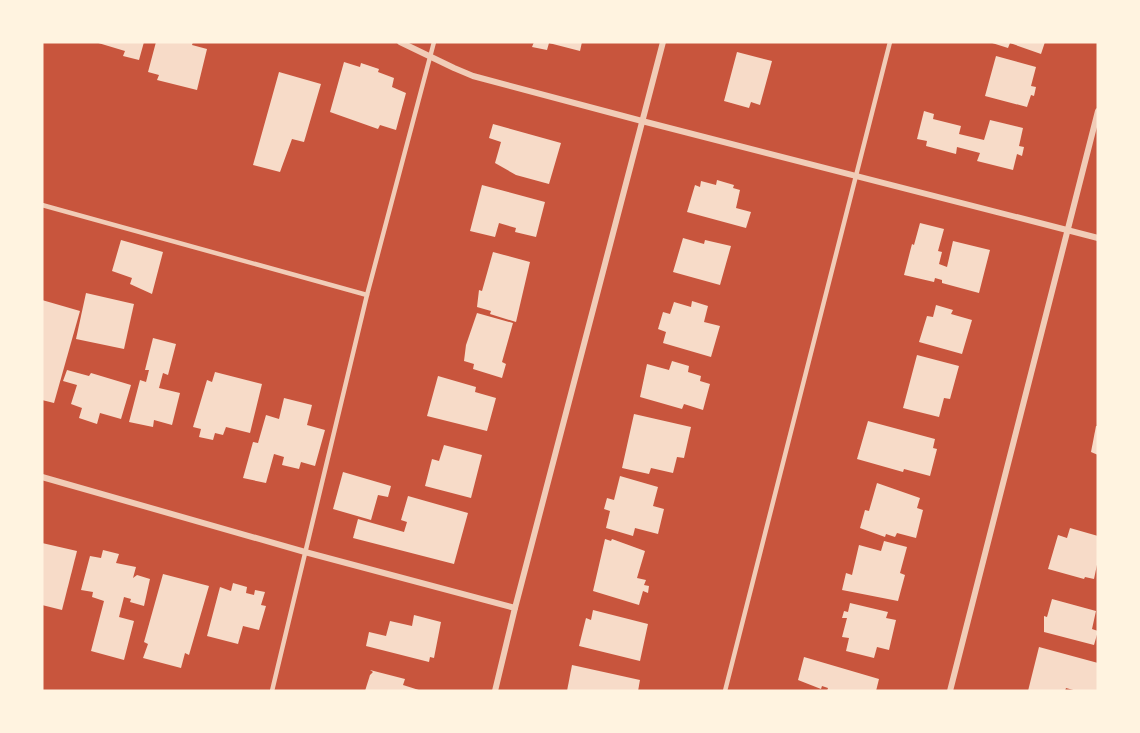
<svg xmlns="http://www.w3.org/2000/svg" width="1140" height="733" viewBox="0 0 1140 733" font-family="Arial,sans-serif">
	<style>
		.building { fill: #f7dbc8 }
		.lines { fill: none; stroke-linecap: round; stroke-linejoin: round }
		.service { stroke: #f1ccb7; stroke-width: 4.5 }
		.minor { stroke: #f1ccb7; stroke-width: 6 }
	</style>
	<rect width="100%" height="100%" fill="#c8553d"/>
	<g class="building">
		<path d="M95,42H144L139,60L123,56L125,51Z"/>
		<path d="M156,42H193L192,45L207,49L197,90L157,80L159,75L148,72Z"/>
		<path d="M534,42H582L580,51L549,43L547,50L532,47Z"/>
		<path d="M989,42H1045L1041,54L1010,43L1008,48Z"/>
		<path d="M737,52L772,61L760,105L751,102L749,108L724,101Z"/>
		<path d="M996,56L1036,67L1031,86L1036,87L1034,96L1031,95L1027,107L985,96Z"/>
		<path d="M344,62L360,67L361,63L379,69L378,72L394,78L392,87L406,93L396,130L380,125L378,129L330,112Z"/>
		<path d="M279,72L321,84L304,142L292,139L280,172L253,165Z"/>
		<path d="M924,111L934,114L933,119L961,126L959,134L984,140L990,120L1023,128L1019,146L1024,147L1022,156L1017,154L1013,170L977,161L980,153L957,147L956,154L926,146L927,141L917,139Z"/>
		<path d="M493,124L561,143L549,184L516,175L495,163L501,142L489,138Z"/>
		<path d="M717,180L734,185L733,188L740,190L736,208L751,212L746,228L687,212L695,185L700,187L701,181L716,185Z"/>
		<path d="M482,185L545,202L536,237L515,232L516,228L499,223L495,237L470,231Z"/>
		<path d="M920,223L944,229L938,251L942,252L939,264L947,267L953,241L990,250L979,293L942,283V280L935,278L934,282L904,275L912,244L914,245Z"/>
		<path d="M683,238L704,244L705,240L731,246L720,285L673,272Z"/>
		<path d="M121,240L163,252L152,294L130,284L132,278L112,271Z"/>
		<path d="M493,252L530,262L516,322L490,314L491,311L477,307L479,290L482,291Z"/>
		<path d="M86,293L134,304L124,349L76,339Z"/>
		<path d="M42,300L80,311L54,403L42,400Z"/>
		<path d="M692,301L708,306L704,322L720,326L711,357L663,343L666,332L658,329L663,312L670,314L674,302L691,307Z"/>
		<path d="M936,305L953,310L951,314L972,320L962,354L919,342L927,316L933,317Z"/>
		<path d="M477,313L513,323L502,362L506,364L502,378L473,369L474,364L464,361L466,345Z"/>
		<path d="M153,338L176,344L168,375L163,373L159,388L180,393L172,425L154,420L153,427L129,422L140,380L146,382L149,370H145Z"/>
		<path d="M917,355L959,366L950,399L944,398L939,417L903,408Z"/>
		<path d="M672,361L689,366L688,372L701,376L700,381L710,384L703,410L684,404L682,409L640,397L647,364L669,370Z"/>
		<path d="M67,370L89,376L91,373L131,385L121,419L100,413L97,424L79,418L82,408L71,404L77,385L63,381Z"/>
		<path d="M215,372L262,384L250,433L226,427L223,435L215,433L213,440L199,437L201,429L193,427L207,380L212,382Z"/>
		<path d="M438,376L476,387L475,392L496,398L487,431L427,416Z"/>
		<path d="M284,398L312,405L307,425L325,430L315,466L301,462L299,469L282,465L284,457L274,454L266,483L243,478L253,442L258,443L266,415L279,419Z"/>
		<path d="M634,414L691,427L684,458L677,457L673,473L651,468L649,474L622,468Z"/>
		<path d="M868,421L935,439L933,448L937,449L930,476L904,469L903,472L857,459Z"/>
		<path d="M1096,426H1098V455L1091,452Z"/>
		<path d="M444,445L482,455L471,498L425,486L432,459L439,461Z"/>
		<path d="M343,472L391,486L388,497L378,495L371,520L333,509Z"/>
		<path d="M620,476L658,487L653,506L664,509L658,534L635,528L633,536L606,528L610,511L604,509L607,498L614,500Z"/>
		<path d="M877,483L920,498L917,508L923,510L916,538L897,533L895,537L886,534L885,537L860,528L865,510L869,511Z"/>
		<path d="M408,496L468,513L454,564L353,538L358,519L404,532L407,522L401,520Z"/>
		<path d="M1070,528L1098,536V560L1094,579L1085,577L1084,579L1048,569L1058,535L1067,538Z"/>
		<path d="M605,539L611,541L612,539L645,551L637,578L646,580L644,585L649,586L648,593L643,591L639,605L593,591Z"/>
		<path d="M884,541L907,547L900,573L905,575L898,601L842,590L846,573L852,575L859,545L881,551Z"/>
		<path d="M42,543L77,551L62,610L42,605Z"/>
		<path d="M103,550L119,554L116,563L136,567L133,578L137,575L150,579L144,606L130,602L131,599L124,597L119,617L134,621L124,660L91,651L104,601L92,597L93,592L81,590L90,556L101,558Z"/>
		<path d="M163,574L209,586L189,655L185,653L181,668L143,658L148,644L144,642Z"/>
		<path d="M233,583L247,587L246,593L254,595L255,590L265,592L261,605L266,606L259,630L243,626L238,644L207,636L220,587L231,591Z"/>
		<path d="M1052,599L1096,611L1092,629L1098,631L1094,645L1044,632V616L1047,617Z"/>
		<path d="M850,603L888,612L886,618L896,620L889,650L877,647L874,658L846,651L849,638L842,637L847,618H842L844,611L848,612Z"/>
		<path d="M593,610L648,624L640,661L579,646L586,618L591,620Z"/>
		<path d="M414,615L441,622L434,658L430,657L429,662L366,646L369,632L386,636L390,621L412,626Z"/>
		<path d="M1039,647L1098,663V691H1077L1066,688L1065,691H1028Z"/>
		<path d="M804,657L879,679L876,691H827L828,688L822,686L821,689L798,680Z"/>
		<path d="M572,665L640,680L638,691H567Z"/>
		<path d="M370,670L405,679L403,685L422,691H365L370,675L373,672Z"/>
	</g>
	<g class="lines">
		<g class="service">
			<path d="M42,205L367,295"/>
			<path d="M272,691L367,295L434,42"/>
			<path d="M725,691L890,42"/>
		</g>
		<g class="minor">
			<path d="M400,42L454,68L473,76L642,121L1098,238"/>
			<path d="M42,477L305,552L515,608"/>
			<path d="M495,691L515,608L663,42"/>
			<path d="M950,691L1098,111"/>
		</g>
	</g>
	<rect width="1140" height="733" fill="none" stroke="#fff3e0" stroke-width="87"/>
</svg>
